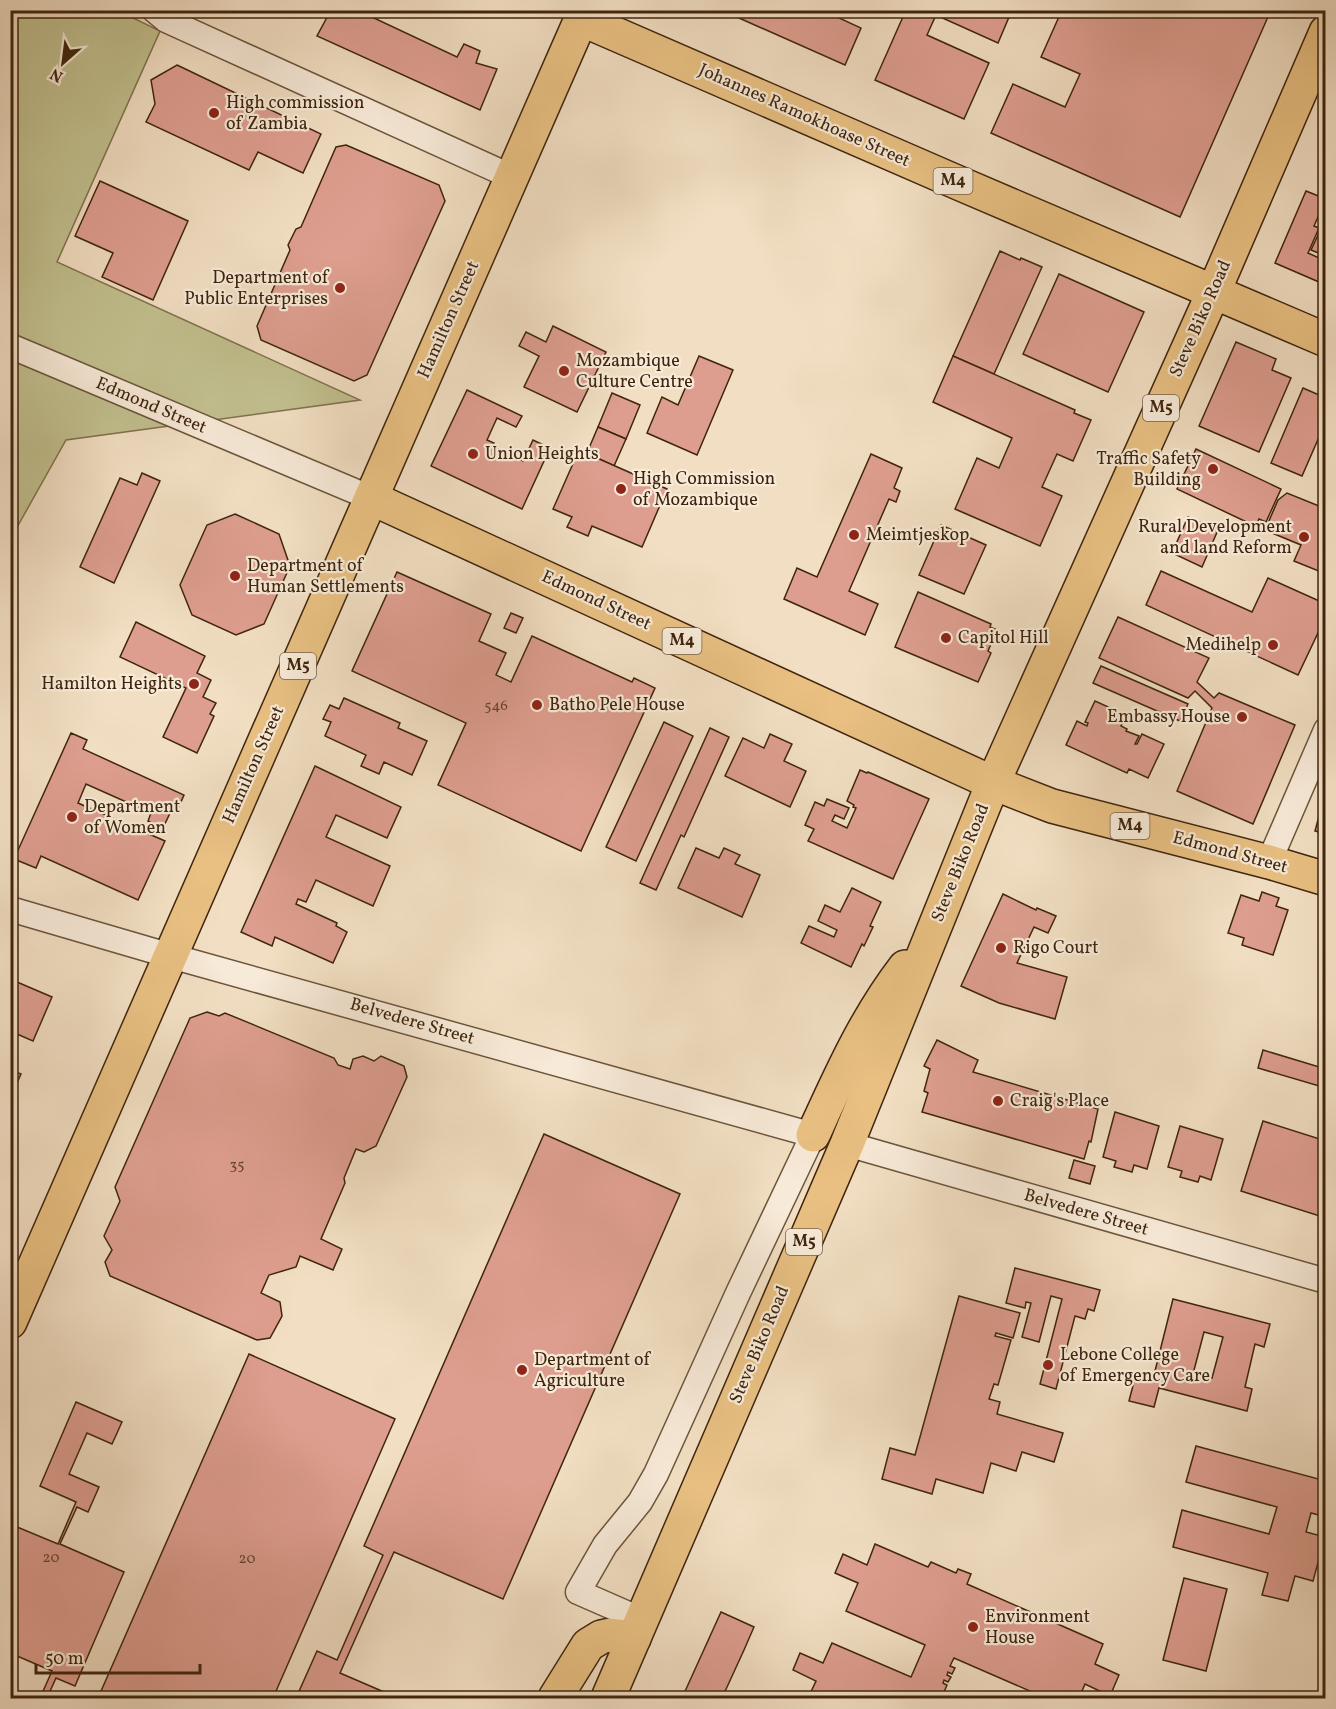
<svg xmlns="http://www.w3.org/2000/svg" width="1336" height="1709" viewBox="0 0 1336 1709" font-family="Vollkorn,serif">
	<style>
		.green { fill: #c2c08f; stroke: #80724e; stroke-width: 1.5 }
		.building { fill: #de9e8f; stroke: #3f250e; stroke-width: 1.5; fill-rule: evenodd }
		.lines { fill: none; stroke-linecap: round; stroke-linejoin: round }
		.street-casing { stroke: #6c543b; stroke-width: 27 }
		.primary-casing { stroke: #3f250e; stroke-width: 36 }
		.street { stroke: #f7ead8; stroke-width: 24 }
		.primary { stroke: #e9c082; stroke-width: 33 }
		.poi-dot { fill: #8f2418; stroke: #f7ead8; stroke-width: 2 }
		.labels { text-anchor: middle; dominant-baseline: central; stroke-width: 4.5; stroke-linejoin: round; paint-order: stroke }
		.number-label { font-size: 15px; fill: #67432e }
		.shield { fill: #f7ead8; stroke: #76604b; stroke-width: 1.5 }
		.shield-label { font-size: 16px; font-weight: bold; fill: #3f250e }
		.poi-label { font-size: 18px; fill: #3f250e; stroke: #f7ead8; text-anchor: start }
		.street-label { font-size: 18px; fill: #3f250e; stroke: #f7ead8 }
	</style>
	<rect width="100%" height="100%" fill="#f2dfc3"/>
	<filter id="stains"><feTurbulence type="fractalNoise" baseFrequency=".00333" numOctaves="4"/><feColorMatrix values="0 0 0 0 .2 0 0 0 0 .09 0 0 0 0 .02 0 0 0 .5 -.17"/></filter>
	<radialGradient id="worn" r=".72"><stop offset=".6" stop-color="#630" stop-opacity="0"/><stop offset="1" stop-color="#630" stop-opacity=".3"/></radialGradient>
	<path class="green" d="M11,11H119L160,31L57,262L360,400L66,440L11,538Z"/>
	<g class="building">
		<path d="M331,10H357L457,57L464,44L480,51L476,63L497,69L480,110L317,36Z"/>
		<path d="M721,10H822L861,28L845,65Z"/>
		<path d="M906,10H1012L998,43L936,15L927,35L989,63L964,119L875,80Z"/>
		<path d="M1062,10H1271L1180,217L991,133L1013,84L1065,107L1080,74L1041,57Z"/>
		<path d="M177,65L321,134L303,173L258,152L249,170L146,122L155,104L151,80Z"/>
		<path d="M346,145L439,185L445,201L367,375L354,381L261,340L257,326L290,250L288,245L296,229L301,227L336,147Z"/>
		<path d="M100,181L188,221L153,300L102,277L113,253L75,236Z"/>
		<path d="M1306,191L1326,199L1314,226L1319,228L1308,253L1326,261V285L1275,263Z"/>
		<path d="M1326,218V256L1311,250Z"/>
		<path d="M1000,251L1020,260L1021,258L1042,267L994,374L953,356Z"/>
		<path d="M1059,274L1144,312L1108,392L1023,354Z"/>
		<path d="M553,326L606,352L577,412L524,387L539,356L519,346L526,332L546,342Z"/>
		<path d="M1236,342L1276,359L1272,370L1291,378L1259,452L1199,426Z"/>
		<path d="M699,356L733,370L697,455L647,433L662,397L678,405Z"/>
		<path d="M953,356L1075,410L1074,413L1091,420L1073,461L1057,454L1042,487L1062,496L1040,546L955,509L977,458L999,468L1012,438L933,402Z"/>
		<path d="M1303,388L1326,398V421L1302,476L1271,463Z"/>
		<path d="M467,390L522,416L516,427L497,418L487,440L494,443L492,446L523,461L533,440L550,448L522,509L431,466Z"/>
		<path d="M612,393L640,405L626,439L598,427Z"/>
		<path d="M598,427L626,439L614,466L597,458L599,452L589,448Z"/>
		<path d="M1196,449L1281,489L1266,522L1259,519L1255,526L1177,489Z"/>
		<path d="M579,450L667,489L642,547L592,526L588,536L567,527L572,517L553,509Z"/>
		<path d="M871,454L902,468L894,488L900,491L896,502L889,499L849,591L878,604L865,635L784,599L797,568L817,577Z"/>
		<path d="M142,473L160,481L114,583L80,567L120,478L137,485Z"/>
		<path d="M1326,491V574L1294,561L1301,545L1265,530L1278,500L1287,493L1319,506Z"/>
		<path d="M235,514L279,534L290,566L264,624L236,635L192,615L180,585L207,525Z"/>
		<path d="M1188,517L1218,530L1202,567L1172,553Z"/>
		<path d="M941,525L986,545L964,594L919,575Z"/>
		<path d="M1161,571L1252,612L1268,578L1326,604V616L1298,675L1146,605Z"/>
		<path d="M397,572L491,614L479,641L506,653L496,675L511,682L532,636L632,682L634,678L655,688L581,851L438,785L466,723L352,671Z"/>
		<path d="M918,592L991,624L990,627L997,630L988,651L991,653L978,682L895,647Z"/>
		<path d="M511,613L523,618L516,633L504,628Z"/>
		<path d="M1118,617L1209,658L1197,682L1214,698L1219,693L1295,725L1253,824L1177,791L1212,708L1195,691L1188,698L1099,658Z"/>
		<path d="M136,622L205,656L197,673L211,680L203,697L216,703L210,714L214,716L197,753L163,737L186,688L120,657Z"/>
		<path d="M1101,666L1188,704L1180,721L1093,683Z"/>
		<path d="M344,698L400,723L398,728L427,741L412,775L384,762L379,774L361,766L366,755L325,736L331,722L323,719L330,705L339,709Z"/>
		<path d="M1095,701L1126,715L1121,726L1127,729L1126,731L1139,736L1135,744H1137L1142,734L1164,744L1148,778L1129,769L1127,773L1066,745L1077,721L1087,726L1088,723L1085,722Z"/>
		<path d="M664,722L693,736L636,861L606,847Z"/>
		<path d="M710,728L729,737L684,837L681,835L656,890L640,883Z"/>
		<path d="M71,733L87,740L83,749L184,795L176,813L171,811L163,828L148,821L151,813L86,784L78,803L165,841L138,900L41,856L36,868L14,859Z"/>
		<path d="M770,734L792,744L784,761L806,771L790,807L725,776L743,738L764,748Z"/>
		<path d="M315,766L401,807L387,838L336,815L326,837L390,866L373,906L316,880L306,902L298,899L296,904L337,923L336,926L347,932L333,963L275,937L272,946L241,932Z"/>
		<path d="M860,770L867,773L868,772L929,799L893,879L808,841L814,829L805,825L815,802L824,806L827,799L849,808L844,819L835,815L832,821L847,828L856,808L853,807L854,805L847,801Z"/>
		<path d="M1322,805L1326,806V834L1315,831Z"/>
		<path d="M696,848L719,858L724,848L740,855L735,864L760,875L742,917L678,888Z"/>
		<path d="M852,888L881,902L870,926L873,927L864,946L862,944L851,967L801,943L809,926L834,937L837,930L818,921L825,905L840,912Z"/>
		<path d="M1262,892L1279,898L1276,906L1288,910L1273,955L1242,945L1244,938L1228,933L1241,895L1259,901Z"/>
		<path d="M1003,894L1036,910L1037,908L1056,916L1048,933L1034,927L1017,963L1067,977L1055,1019L999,1003L961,986Z"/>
		<path d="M10,979L52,997L33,1041L10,1031Z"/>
		<path d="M207,1012L219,1016L225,1013L334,1058L338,1065L350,1069L353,1059L363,1056L374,1061L381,1056L404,1066L407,1077L376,1146L364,1152L356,1149L344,1178L345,1183L321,1239L342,1249L333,1270L300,1256L296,1267L269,1275L261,1293L280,1302L282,1316L270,1338L257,1340L110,1276L105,1262L112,1250L104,1236L120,1201L115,1187L190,1018Z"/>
		<path d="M937,1040L978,1060L973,1072L1098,1109L1091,1142L1089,1141L1084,1159L922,1112L928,1093L924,1091L930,1069L924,1066Z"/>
		<path d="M1263,1050L1326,1069V1088L1258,1068Z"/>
		<path d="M10,1070L21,1074L10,1099Z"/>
		<path d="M1115,1112L1159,1126L1147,1169L1134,1165L1132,1172L1114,1167L1116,1161L1103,1157Z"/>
		<path d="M1263,1121L1326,1141V1218L1241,1191Z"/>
		<path d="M1180,1126L1223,1139L1211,1180L1200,1176L1198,1182L1180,1177L1182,1171L1168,1167Z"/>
		<path d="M544,1134L680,1194L503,1599L394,1552L340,1673L398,1698H296L317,1651L337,1660L383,1555L364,1546Z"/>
		<path d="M1074,1160L1095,1166L1090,1184L1069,1178Z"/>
		<path d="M1015,1268L1100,1290L1094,1311L1088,1309L1085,1319L1075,1316L1056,1389L1040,1384L1062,1299L1051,1296L1039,1342L1022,1337L1031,1303L1026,1302L1025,1308L1006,1303Z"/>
		<path d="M959,1296L1020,1313L1013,1338L996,1333L995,1336L1011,1340L998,1385L994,1384L989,1399L1000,1402L997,1414L1063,1433L1054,1462L1022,1452L1016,1471L991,1463L983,1493L936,1479L932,1494L882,1479L890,1448L915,1455Z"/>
		<path d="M1173,1299L1270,1324L1264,1347L1255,1344L1245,1387L1252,1389L1247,1411L1159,1388L1154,1407L1129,1401L1136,1374L1153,1379ZM1204,1332L1223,1337L1212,1378L1193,1374Z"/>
		<path d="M249,1354L395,1419L273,1698H98Z"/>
		<path d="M76,1402L122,1422L112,1444L87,1433L69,1474L99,1487L88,1512L77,1507L60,1544L124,1572L75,1686L56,1678L47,1698H40L52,1671L10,1653V1524L58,1544L76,1502L40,1486Z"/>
		<path d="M1196,1446L1326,1481V1517L1311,1513L1306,1532L1325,1537L1313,1581L1295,1576L1288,1601L1262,1595L1268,1573L1173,1547L1182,1510L1269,1534L1277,1507L1186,1482Z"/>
		<path d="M875,1544L928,1567L931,1562L956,1573L958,1569L971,1574L967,1584L1103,1644L1095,1664L1119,1675L1110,1696L1085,1684L1079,1698H1046L954,1658L950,1666L955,1668L952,1674L948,1672L947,1675L951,1677L948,1682L944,1680L943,1683L947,1685L944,1692L959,1698H808L816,1681L793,1670L800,1653L823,1663L832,1643L911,1677L925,1645L846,1611L858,1583L835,1573L843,1554L867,1565Z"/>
		<path d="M1184,1578L1227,1589L1206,1671L1163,1660Z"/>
		<path d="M721,1612L754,1627L744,1650L722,1698H682Z"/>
	</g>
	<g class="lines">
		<g class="street-casing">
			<g id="street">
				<path d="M154,10L166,20L512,177"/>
				<path d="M10,346L371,498"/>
				<path d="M1269,862L1326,730"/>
				<path d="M10,909L171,956L813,1135L738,1293L656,1474L640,1502L605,1545L578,1592L642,1620"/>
				<path d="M847,1144L1326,1281"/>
			</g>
		</g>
		<g class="primary-casing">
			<g id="primary">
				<path d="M581,19L961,184L1326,340"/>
				<path d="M371,498L993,783L1052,806L1269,862L1326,879"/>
				<path d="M813,1135C840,1076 865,1019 905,967"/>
				<path d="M10,1322L585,10"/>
				<path d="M555,1698L588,1645L601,1637L610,1635L634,1638"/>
				<path d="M608,1698L847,1144L993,783L1214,291L1326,32"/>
			</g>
		</g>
		<use href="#street" class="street"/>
		<use href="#primary" class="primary"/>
	</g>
	<g class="poi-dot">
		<circle cx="214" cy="113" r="6"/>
		<circle cx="340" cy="288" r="6"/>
		<circle cx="564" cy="371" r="6"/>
		<circle cx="473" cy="454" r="6"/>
		<circle cx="1213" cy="469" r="6"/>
		<circle cx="621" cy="489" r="6"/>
		<circle cx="854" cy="535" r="6"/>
		<circle cx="1304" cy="537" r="6"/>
		<circle cx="235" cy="576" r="6"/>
		<circle cx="946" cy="638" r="6"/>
		<circle cx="1273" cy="645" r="6"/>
		<circle cx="194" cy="684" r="6"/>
		<circle cx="537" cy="705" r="6"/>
		<circle cx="1242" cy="717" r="6"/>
		<circle cx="72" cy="817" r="6"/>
		<circle cx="1001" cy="948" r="6"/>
		<circle cx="998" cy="1101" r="6"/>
		<circle cx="1048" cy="1365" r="6"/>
		<circle cx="522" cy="1370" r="6"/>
		<circle cx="973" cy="1627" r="6"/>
	</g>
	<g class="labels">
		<g class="number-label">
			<text x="496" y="706">546</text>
			<text x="237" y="1165">35</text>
			<text x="51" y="1558">20</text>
			<text x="247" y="1559">20</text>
		</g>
		<g class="shield">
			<rect x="933.5" y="168" width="39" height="26" rx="4.5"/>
			<rect x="1143" y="395" width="36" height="26" rx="4.5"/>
			<rect x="662.5" y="628" width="39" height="26" rx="4.5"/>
			<rect x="280" y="653" width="36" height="26" rx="4.5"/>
			<rect x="1110.5" y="813" width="39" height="26" rx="4.5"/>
			<rect x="786" y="1229" width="36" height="26" rx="4.5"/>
		</g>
		<g class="shield-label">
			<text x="953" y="181">M4</text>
			<text x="1161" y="408">M5</text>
			<text x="682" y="641">M4</text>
			<text x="298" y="666">M5</text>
			<text x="1130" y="826">M4</text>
			<text x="804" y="1242">M5</text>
		</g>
		<g class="poi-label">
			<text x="226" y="103">High commission<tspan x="226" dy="21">of Zambia</tspan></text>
			<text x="328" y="278" text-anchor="end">Department of<tspan x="328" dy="21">Public Enterprises</tspan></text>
			<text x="576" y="361">Mozambique<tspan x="576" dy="21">Culture Centre</tspan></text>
			<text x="485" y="454">Union Heights</text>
			<text x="1201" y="459" text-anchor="end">Traffic Safety<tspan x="1201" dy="21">Building</tspan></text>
			<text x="633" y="479">High Commission<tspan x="633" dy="21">of Mozambique</tspan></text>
			<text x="1292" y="527" text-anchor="end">Rural Development<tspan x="1292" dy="21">and land Reform</tspan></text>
			<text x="866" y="535">Meimtjeskop</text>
			<text x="247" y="566">Department of<tspan x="247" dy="21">Human Settlements</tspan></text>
			<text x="958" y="638">Capitol Hill</text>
			<text x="1261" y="645" text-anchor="end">Medihelp</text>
			<text x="182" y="684" text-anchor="end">Hamilton Heights</text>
			<text x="549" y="705">Batho Pele House</text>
			<text x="1230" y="717" text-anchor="end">Embassy House</text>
			<text x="84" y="807">Department<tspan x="84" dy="21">of Women</tspan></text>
			<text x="1013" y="948">Rigo Court</text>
			<text x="1010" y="1101">Craig's Place</text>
			<text x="1060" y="1355">Lebone College<tspan x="1060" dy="21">of Emergency Care</tspan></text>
			<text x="534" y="1360">Department of<tspan x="534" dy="21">Agriculture</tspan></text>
			<text x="985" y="1617">Environment<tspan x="985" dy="21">House</tspan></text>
		</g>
		<g class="street-label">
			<text transform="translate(804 116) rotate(24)">Johannes Ramokhoase Street</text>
			<text transform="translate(1201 319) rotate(-66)">Steve Biko Road</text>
			<text transform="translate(449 320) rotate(-66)">Hamilton Street</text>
			<text transform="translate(151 406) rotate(23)">Edmond Street</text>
			<text transform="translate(596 601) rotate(25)">Edmond Street</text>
			<text transform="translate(254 765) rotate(-66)">Hamilton Street</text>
			<text transform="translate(1230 853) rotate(15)">Edmond Street</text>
			<text transform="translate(961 863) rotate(-68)">Steve Biko Road</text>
			<text transform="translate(412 1022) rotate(16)">Belvedere Street</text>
			<text transform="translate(1086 1213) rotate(16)">Belvedere Street</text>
			<text transform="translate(760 1345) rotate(-67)">Steve Biko Road</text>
		</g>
	</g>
	<rect width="1336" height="1709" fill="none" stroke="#f2dfc3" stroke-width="36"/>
	<rect x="12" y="12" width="1312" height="1685" fill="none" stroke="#3f250e" stroke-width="3"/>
	<rect x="18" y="18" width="1300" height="1673" fill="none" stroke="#3f250e" stroke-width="1.5"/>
	<g transform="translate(63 63) rotate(208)" stroke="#f7ead8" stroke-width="4.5" paint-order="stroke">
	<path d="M0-4.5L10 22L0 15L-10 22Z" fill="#3f250e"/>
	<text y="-9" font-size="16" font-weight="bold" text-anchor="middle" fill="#3f250e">N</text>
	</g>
	<path d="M36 1664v9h164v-9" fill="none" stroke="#3f250e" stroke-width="3"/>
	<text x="45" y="1664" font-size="18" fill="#3f250e" stroke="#f7ead8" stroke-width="4.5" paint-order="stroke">50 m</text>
	<rect width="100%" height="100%" filter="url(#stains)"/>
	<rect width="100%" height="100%" fill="url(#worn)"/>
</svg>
